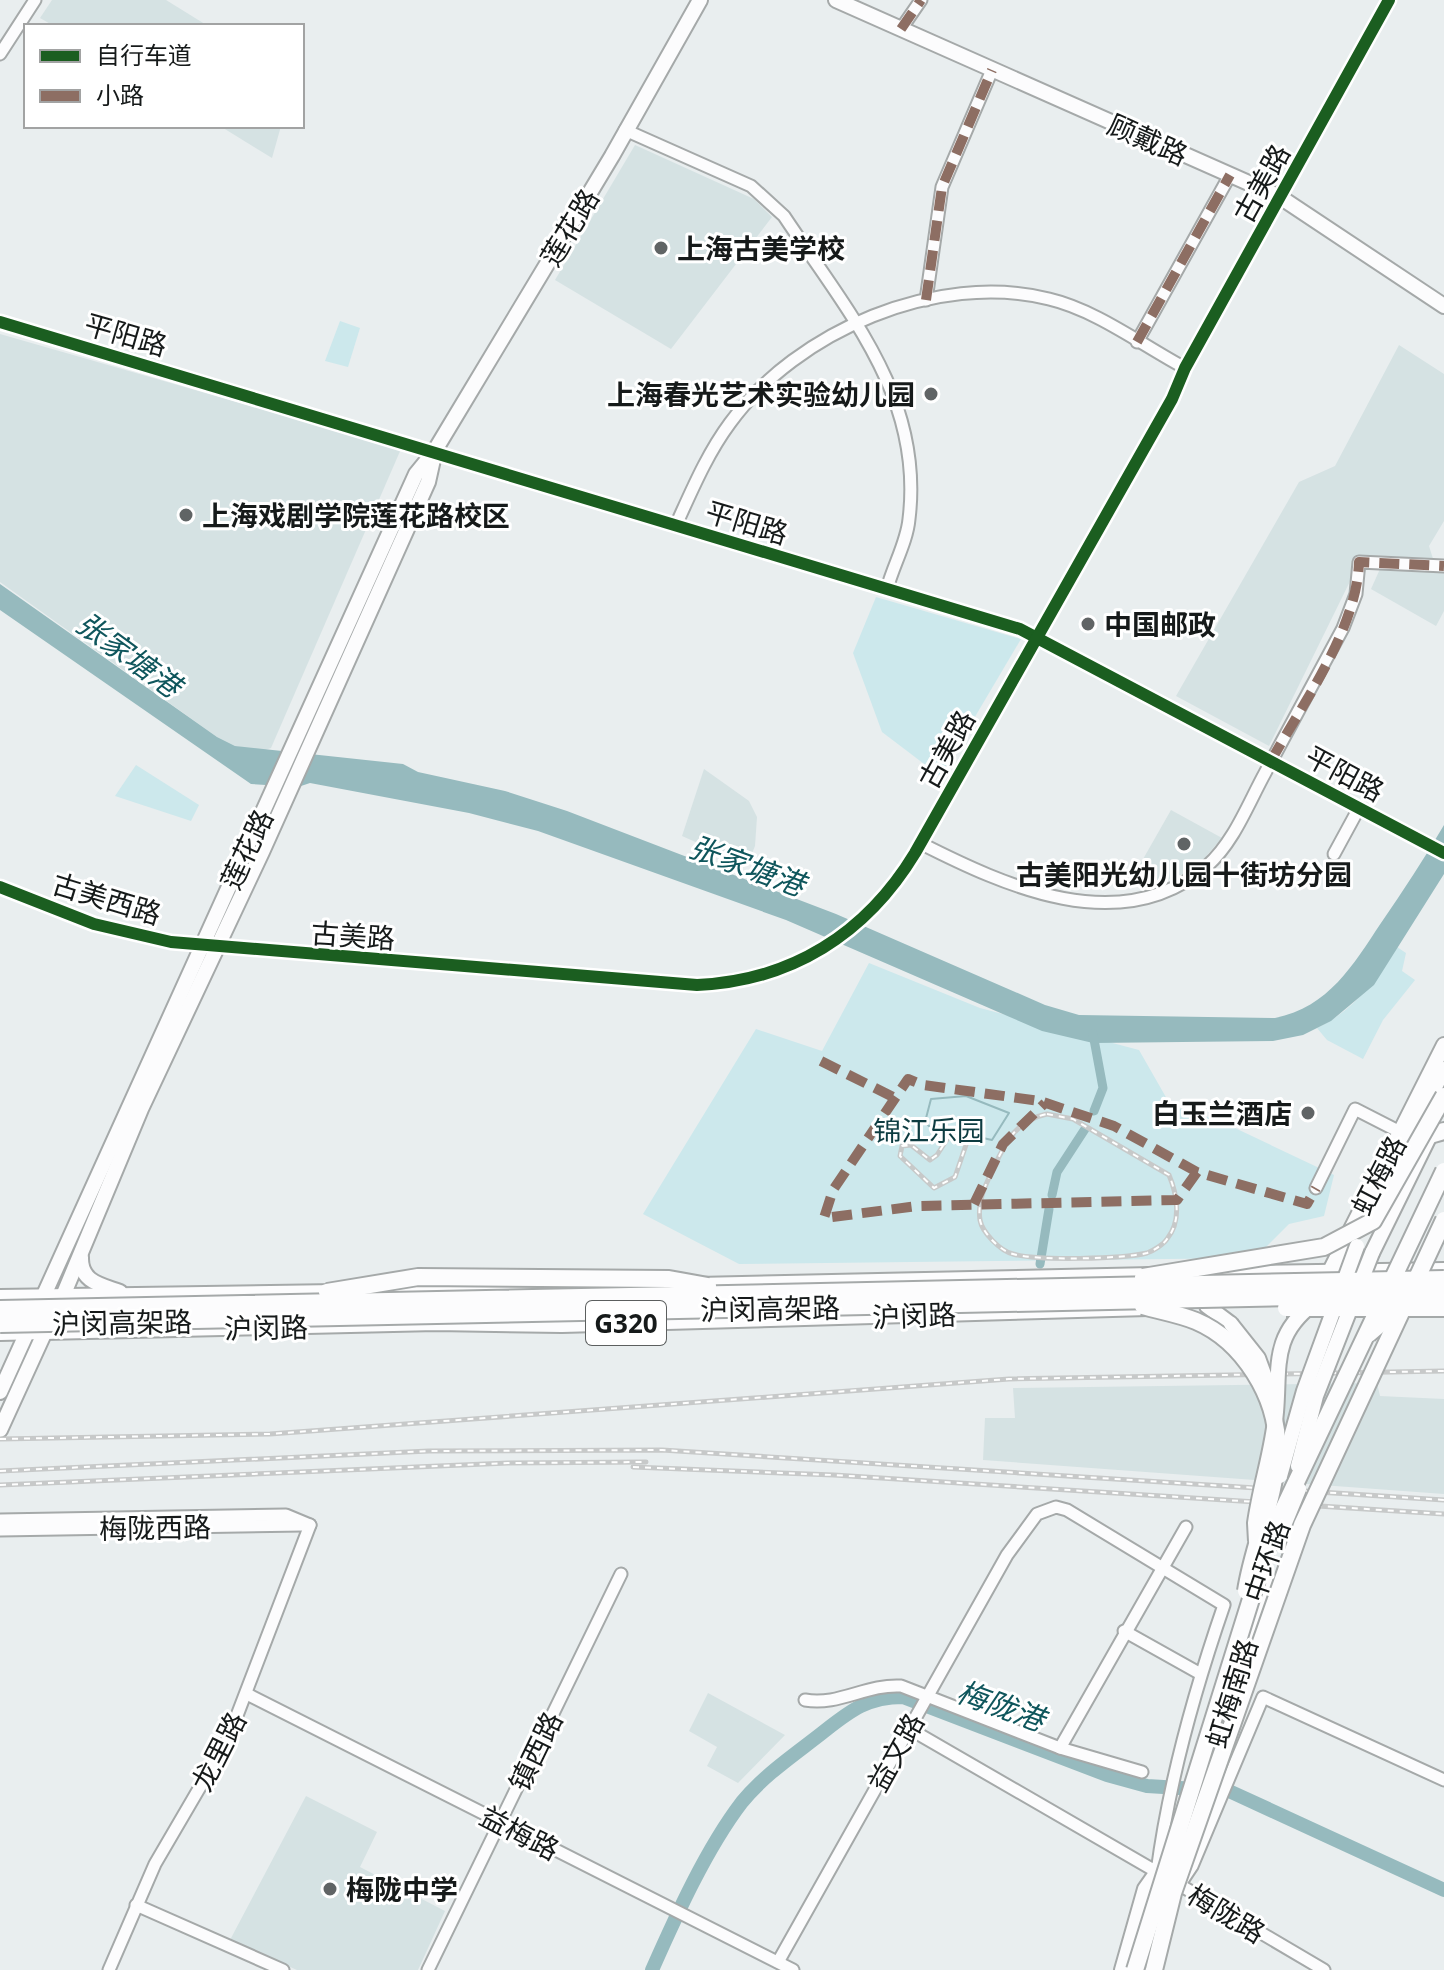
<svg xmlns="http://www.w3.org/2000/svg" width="1444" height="1970" viewBox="0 0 1444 1970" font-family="'Noto Sans','Noto Sans SC',sans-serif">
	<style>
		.built { fill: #d5e2e3 }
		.green { fill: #cce8ec }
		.water { fill: #96babe }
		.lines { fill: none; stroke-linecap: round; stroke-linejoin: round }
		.stream { stroke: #96babe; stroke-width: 2 }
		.canal { stroke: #96babe; stroke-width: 9 }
		.river { stroke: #96babe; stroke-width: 14 }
		.minor-casing { stroke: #a5a9a9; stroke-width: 15 }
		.major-casing { stroke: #a5a9a9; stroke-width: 18 }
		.highway-casing { stroke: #a5a9a9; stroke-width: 20 }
		.minor { stroke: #fcfcfd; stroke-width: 11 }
		.major { stroke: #fcfcfd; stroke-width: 14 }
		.highway { stroke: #fcfcfd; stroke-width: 16 }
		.rail-casing { stroke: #c7c9c9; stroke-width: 5 }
		.rail { stroke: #fff; stroke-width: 2; stroke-dasharray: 6; stroke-linecap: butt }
		.major-bridge-casing { stroke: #a5a9a9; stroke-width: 18; stroke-linecap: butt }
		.highway-bridge-casing { stroke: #a5a9a9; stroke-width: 20; stroke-linecap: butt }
		.major-bridge { stroke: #fcfcfd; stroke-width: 14 }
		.highway-bridge { stroke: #fcfcfd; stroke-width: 16 }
		.quiet { stroke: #8d6e63; stroke-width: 10; stroke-dasharray: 20 10; stroke-linecap: butt }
		.cycleway-casing { stroke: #fff; stroke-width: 17 }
		.cycleway { stroke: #1b5e20; stroke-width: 12 }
		.poi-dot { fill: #606465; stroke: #fff; stroke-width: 3 }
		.labels { text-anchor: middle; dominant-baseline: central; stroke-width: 6; stroke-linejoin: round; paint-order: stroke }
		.shield { fill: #fff; stroke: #5c5f5f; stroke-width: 2 }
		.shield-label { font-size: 26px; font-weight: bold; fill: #161a1a }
		.street-label { font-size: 28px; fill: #161a1a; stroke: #fff }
		.poi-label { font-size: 28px; font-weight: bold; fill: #161a1a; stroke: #fff; text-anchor: start }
		.park-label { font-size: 28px; fill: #0d3c41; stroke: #fff }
		.water-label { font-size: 30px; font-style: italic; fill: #0f565c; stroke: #fff }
	</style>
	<rect width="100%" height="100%" fill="#e9eeef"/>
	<g class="built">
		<path d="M52,0H166L208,26H54L40,18Z"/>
		<path d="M220,126H281L272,158Z"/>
		<path d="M635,145L754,199L772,217L671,349L555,280Z"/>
		<path d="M0,334L401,449L271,748L262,751L235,746L217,737L0,582Z"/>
		<path d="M1399,345L1444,374V521L1429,546L1435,565L1359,563L1269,746L1176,696L1299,482L1335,466Z"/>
		<path d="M1380,569L1444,572V611L1436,626L1371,589Z"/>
		<path d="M704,769L749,801L757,817L755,846L747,865L682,836Z"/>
		<path d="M1171,810L1222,838L1202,861L1186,873L1154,885L1134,875Z"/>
		<path d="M1377,1383L1380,1396L1444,1399V1494L983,1460L985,1418H1015L1013,1388Z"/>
		<path d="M708,1693L785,1735L738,1783L707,1766L717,1747L689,1731Z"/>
		<path d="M306,1796L377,1832L360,1867L445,1911L418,1970H297L230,1940Z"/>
	</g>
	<g class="green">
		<path d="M340,321L360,328L348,367L325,361Z"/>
		<path d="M876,597L1021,639L940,776L882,732L853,653Z"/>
		<path d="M136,765L199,805L191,821L115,796Z"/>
		<path d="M1397,947L1406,953L1402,971L1415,980L1383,1020L1363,1059L1327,1040L1317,1028C1354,1010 1376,981 1397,947Z"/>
		<path d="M869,963L980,1008L1139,1050L1171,1106L1218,1120L1334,1175L1324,1216L1289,1224L1255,1258L739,1264L643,1214L756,1029L822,1051Z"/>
	</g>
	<path class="water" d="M0,584L217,737L235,746L403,764L418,772L505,791L567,811L836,914L1045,1005L1079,1015L1275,1018C1329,1007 1353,965 1381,923C1403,891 1424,859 1444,825V874L1374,985L1331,1021L1303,1035L1273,1041L1093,1043L1042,1031L786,920L538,831L469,813L310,783L298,787L251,784L0,610Z"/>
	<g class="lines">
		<path class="stream" d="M966,1096L1009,1113L992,1140L929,1126L925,1122L931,1099Z"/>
		<g class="canal">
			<path d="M1093,1034L1103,1088L1094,1111"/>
			<path d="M1052,1195L1057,1172L1085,1129"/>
			<path d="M1040,1264L1049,1209"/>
		</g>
		<path class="river" d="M652,1970C676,1916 706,1849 742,1802C764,1775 794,1755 822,1733C849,1712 866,1697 903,1697L1107,1775L1147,1786L1229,1791L1444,1890"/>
		<g class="minor-casing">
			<g id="minor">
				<path d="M901,29L921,0"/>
				<path d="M0,54L35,0"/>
				<path d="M625,130L751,186L784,216C847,311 924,397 909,519C907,542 893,566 887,589"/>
				<path d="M926,300L942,187L992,70"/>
				<path d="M0,322L1020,629L1444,853"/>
				<path d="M1137,342L1230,175"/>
				<path d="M676,525C692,490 707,454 730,423C797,331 937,271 1049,299C1096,310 1142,345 1185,368"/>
				<path d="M920,843C1005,886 1121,940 1207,866C1234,842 1248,804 1265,773C1291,725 1317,676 1343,628L1356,594L1359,562L1444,566"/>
				<path d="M1334,854L1359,808"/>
				<path d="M0,887L94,924L171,942L697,985C791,981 866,934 915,853L1172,399L1185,368L1389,0"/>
				<path d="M1316,1188L1355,1109L1400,1132"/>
				<path d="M0,1520L286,1515L310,1525"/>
				<path d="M0,1530L303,1525"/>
				<path d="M1124,1631L1199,1673"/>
				<path d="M247,1694L793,1970"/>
				<path d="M805,1700C839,1706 866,1684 901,1686L1060,1748L1142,1772"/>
				<path d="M1060,1748L1186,1527"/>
				<path d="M1173,1881L1324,1970"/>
				<path d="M1182,1881L1192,1866L1263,1697L1444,1780"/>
				<path d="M136,1905L283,1970"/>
				<path d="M778,1962L1007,1555L1037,1514L1056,1507L1067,1510L1224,1605C1194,1692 1169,1780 1157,1872L908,1728"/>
				<path d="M109,1970L155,1864L228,1739L310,1525"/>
				<path d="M428,1970L621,1574"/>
			</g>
		</g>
		<g class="major-casing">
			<g id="major">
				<path d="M836,0L1280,197L1444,306"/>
				<path d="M1398,1162L1444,1069"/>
				<path d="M1372,1253L1433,1129"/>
				<path d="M81,1257C80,1282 101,1285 120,1292"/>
				<path d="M1192,1274L1444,1270"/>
				<path d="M1327,1277L1444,1045"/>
				<path d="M697,1285L1152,1275"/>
				<path d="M361,1292L636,1286"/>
				<path d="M0,1297L336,1292"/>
				<path d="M60,1303L141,1109L262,852L428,482L434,455"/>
				<path d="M1207,1306L1231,1324"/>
				<path d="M0,1333L436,1323L562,1325L1148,1308"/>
				<path d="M0,1392L416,474L434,452L612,156L700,0"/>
				<path d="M0,1430L48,1325"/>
				<path d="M1195,1807L1266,1578"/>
				<path d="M1122,1970L1145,1889L1157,1872L1168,1840"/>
			</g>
		</g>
		<g class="highway-casing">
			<path id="highway" d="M1430,1135L1444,1131"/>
		</g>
		<use href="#minor" class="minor"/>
		<use href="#major" class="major"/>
		<use href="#highway" class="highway"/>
		<g class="rail-casing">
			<g id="rail">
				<path d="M1047,1114L1073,1119L1169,1175C1177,1194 1182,1221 1167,1239C1164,1244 1153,1251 1147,1253C1122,1259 1038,1261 1013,1254C1000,1251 982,1232 980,1220C977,1201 986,1184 994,1167C1006,1141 1017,1120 1047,1114Z"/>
				<path d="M962,1129L968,1139L955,1177L934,1188L900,1156L902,1146L911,1145L930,1160L937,1155L953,1130Z"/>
				<path d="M0,1439L270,1434L1009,1379L1444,1371"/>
				<path d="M633,1467L834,1475L1444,1514"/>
				<path d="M0,1471L429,1451L662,1450L1444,1500"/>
				<path d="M0,1485L508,1463L646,1462"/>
			</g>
		</g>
		<use href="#rail" class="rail"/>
		<g class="major-bridge-casing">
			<g id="major-bridge">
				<path d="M1231,1324L1258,1358L1269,1388"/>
				<path d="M1369,1335L1404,1305"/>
				<path d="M1298,1466L1316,1396L1372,1253"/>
				<path d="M1280,1476L1304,1391L1357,1246"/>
				<path d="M1278,1540L1299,1489"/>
				<path d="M1256,1541L1255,1523C1260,1486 1273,1449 1276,1412C1280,1367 1271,1336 1313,1304"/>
			</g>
		</g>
		<g class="highway-bridge-casing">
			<g id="highway-bridge">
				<path d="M1143,1277L1324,1247L1373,1221L1444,1096"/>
				<path d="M327,1292L418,1277L669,1279L708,1286"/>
				<path d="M1143,1306C1160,1311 1179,1314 1196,1321C1243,1341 1278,1397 1277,1448C1277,1496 1253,1544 1246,1591"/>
				<path d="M1286,1308H1444"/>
				<path d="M0,1309L1444,1279"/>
				<path d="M0,1324L1444,1294"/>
				<path d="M1135,1970L1271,1535L1444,1171"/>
				<path d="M1154,1970L1173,1893L1302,1525L1444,1220"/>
			</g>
		</g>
		<use href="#major-bridge" class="major-bridge"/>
		<use href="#highway-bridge" class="highway-bridge"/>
		<g class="quiet">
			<path d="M901,29L921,0"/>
			<path d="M926,300L942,187L992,70"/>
			<path d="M1137,342L1230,175"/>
			<path d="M1271,761C1303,703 1357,629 1359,562L1444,566"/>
			<path d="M821,1061L893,1097"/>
			<path d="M1197,1172L1177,1200L918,1206L824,1218L833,1190L908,1079L923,1085L1040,1101L1114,1126L1197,1172L1307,1204L1316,1188"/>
			<path d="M974,1204L1003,1144L1045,1103"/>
		</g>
		<g class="cycleway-casing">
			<g id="cycleway">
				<path d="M0,322L1020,629L1444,853"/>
				<path d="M0,887L94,924L171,942L697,985C791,981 866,934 915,853L1172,399L1185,368L1389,0"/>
			</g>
		</g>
		<use href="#cycleway" class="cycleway"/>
	</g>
	<g class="poi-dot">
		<circle cx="661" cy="248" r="8"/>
		<circle cx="931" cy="394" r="8"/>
		<circle cx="186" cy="515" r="8"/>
		<circle cx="1088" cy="624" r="8"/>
		<circle cx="1184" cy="844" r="8"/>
		<circle cx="1308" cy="1113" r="8"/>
		<circle cx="330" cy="1889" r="8"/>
	</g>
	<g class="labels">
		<rect class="shield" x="586" y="1301" width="80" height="44" rx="6"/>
		<g class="shield-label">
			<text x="626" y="1323">G320</text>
		</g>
		<g class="street-label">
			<text transform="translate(1148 139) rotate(24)">顾戴路</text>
			<text transform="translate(1261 183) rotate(-61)">古美路</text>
			<text transform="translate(569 227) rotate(-59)">莲花路</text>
			<text transform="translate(126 334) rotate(16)">平阳路</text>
			<text transform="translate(747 522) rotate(17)">平阳路</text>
			<text transform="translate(946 749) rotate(-61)">古美路</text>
			<text transform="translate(1345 773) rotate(28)">平阳路</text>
			<text transform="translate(246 849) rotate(-65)">莲花路</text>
			<text transform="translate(107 898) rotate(17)">古美西路</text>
			<text transform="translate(353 935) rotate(4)">古美路</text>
			<text transform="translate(1378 1175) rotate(-63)">虹梅路</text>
			<text transform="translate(770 1308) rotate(-1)">沪闵高架路</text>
			<text transform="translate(914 1315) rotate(-2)">沪闵路</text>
			<text transform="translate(122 1322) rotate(-1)">沪闵高架路</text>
			<text transform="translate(266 1327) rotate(-1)">沪闵路</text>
			<text transform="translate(155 1527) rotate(-1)">梅陇西路</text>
			<text transform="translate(1266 1561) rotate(-71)">中环路</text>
			<text transform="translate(1231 1693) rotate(-73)">虹梅南路</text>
			<text transform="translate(218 1751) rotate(-63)">龙里路</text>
			<text transform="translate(535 1751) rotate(-64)">镇西路</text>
			<text transform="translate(895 1752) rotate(-61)">益文路</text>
			<text transform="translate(520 1832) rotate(27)">益梅路</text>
			<text transform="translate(1227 1913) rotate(31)">梅陇路</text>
		</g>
		<g class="poi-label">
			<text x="677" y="248">上海古美学校</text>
			<text x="915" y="394" text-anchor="end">上海春光艺术实验幼儿园</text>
			<text x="202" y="515">上海戏剧学院莲花路校区</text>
			<text x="1104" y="624">中国邮政</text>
			<text x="1184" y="874" text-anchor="middle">古美阳光幼儿园十街坊分园</text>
			<text x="1292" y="1113" text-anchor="end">白玉兰酒店</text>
			<text x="346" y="1889">梅陇中学</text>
		</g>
		<g class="park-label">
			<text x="929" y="1130">锦江乐园</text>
		</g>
		<g class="water-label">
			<text transform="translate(129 654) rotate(36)">张家塘港</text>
			<text transform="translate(747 865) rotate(20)">张家塘港</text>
			<text transform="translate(1001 1705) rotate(20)">梅陇港</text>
		</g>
	</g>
	<rect x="24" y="24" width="280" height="104" fill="#ffffff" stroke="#a2a3a3" stroke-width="2"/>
	<rect x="40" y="50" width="40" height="12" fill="#1b5e20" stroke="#a2a3a3" stroke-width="2"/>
	<text x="96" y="64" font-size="24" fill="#161a1a">自行车道</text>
	<rect x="40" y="90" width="40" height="12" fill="#8d6e63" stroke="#a2a3a3" stroke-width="2"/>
	<text x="96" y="104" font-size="24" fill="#161a1a">小路</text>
</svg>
